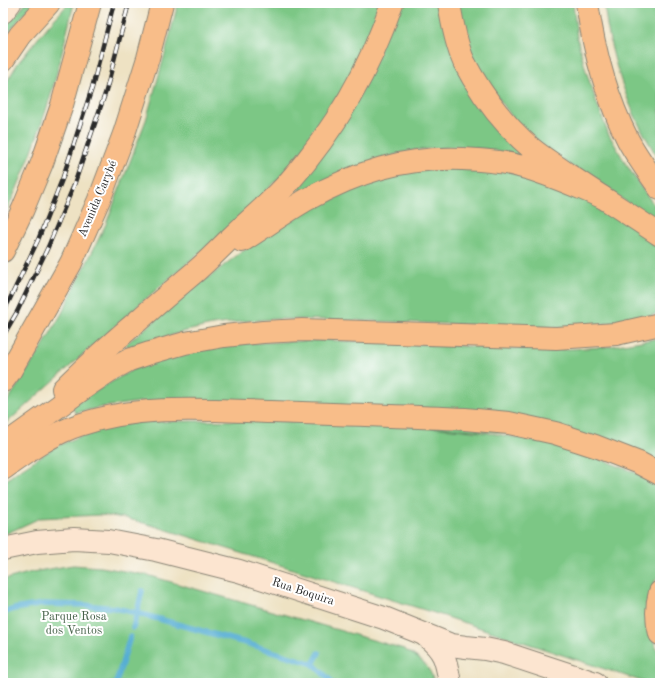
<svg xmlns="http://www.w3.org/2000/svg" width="663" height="686" viewBox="0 0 663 686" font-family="'Old Standard TT',serif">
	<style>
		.green { fill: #7bc785; stroke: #537958 }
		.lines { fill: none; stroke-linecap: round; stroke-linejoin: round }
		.stream { stroke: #56aed3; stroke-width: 5.5 }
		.secondary-casing { stroke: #8c8677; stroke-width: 24 }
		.highway-casing { stroke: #8c8677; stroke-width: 24 }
		.secondary { stroke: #fce5d0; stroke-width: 22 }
		.highway { stroke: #f8bd89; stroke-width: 22 }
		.rail-casing { stroke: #2b2b2b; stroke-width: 4.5 }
		.rail { stroke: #fff; stroke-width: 3; stroke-dasharray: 9; stroke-linecap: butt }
		.labels { text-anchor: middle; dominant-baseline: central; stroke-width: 4; stroke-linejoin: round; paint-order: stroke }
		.street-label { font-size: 12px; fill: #2b2b2b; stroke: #fff }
		.park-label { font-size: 12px; fill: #47624a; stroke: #fff }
	</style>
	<rect width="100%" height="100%" fill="#fff"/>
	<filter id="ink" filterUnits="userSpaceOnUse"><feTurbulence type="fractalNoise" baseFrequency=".025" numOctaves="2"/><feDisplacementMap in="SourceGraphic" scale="8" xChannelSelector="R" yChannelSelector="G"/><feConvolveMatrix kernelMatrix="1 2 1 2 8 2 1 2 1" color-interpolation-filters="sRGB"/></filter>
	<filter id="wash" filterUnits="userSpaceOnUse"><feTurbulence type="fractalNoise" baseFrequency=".012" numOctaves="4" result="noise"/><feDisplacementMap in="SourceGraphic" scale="16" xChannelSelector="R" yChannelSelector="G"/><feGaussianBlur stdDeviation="0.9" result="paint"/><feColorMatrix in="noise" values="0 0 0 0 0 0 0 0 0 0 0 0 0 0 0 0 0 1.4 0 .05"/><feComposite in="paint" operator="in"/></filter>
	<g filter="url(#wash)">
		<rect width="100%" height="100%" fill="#eee2c3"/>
		<g class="green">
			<path d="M26,3H33L3,39V30Z"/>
			<path d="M69,3H74C66,35 59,67 50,98C37,139 22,180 3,218V88L18,63L49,25Z"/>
			<path d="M178,3H382L347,84L292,166L227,229L141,303L3,426V408L43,346L62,313L106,224L146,120L165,54Z"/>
			<path d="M400,3H441L525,157L486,149L462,147L441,148L416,150L394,155L304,191L299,190V184Z"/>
			<path d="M455,3H573L577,38L586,71L596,101L608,133L626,164L641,187L660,213V224L553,154L512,117L476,66Z"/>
			<path d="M604,3H660V161C629,114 610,59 604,3Z"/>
			<path d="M411,168H500L591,200L643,233L660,247V313L629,321L563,328L342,320L275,319L246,321L212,325L182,332L130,349L126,344L187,294L240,253L300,215L328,198Z"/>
			<path d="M660,338V464L605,441L139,402L103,407L75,413L72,405L132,370L161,358L232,344L324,340L530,349H570L605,347Z"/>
			<path d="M256,420C293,421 329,422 366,424C451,427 536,433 616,465C631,471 646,476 660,485V574L655,581L649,601L651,634L657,650L660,654V683H647L444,616L151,525L125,518L100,515L40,518L3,535V483L15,473L55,447L95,430L139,422Z"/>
			<path d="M73,565L101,567L147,575L404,649C418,658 431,665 434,683H3V580L32,572Z"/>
		</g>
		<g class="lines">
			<g class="stream">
				<path d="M3,613L14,609L44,604L84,605L115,608L137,613L249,644L313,664L329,679L331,683"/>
				<path d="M133,628L137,613L142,591"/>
				<path d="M313,664L319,653"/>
				<path d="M116,683L130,637"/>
			</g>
		</g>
	</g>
	<g filter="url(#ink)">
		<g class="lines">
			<g class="secondary-casing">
				<g id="secondary">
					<path d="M3,12L10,3"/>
					<path d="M3,549L37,542L74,539L109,541L156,550L239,571L384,618L451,645L466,647L485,649L504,653L595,683"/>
					<path d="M426,636C445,651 446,660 450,683"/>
				</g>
			</g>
			<g class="highway-casing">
				<g id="highway">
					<path d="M449,3C452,22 456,44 464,62C467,67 470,73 473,78C489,105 508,128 531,148C542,157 555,165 566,173C597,194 629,214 660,235"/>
					<path d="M587,3C594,51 606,97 628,140C637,157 649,173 660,189"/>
					<path d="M3,60L20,35L49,3"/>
					<path d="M242,241C263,228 284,213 306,200C357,172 403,157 462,159C481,160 501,161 519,166C548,173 575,186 602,197"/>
					<path d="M3,251L23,209L42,163L62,105L90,3"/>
					<path d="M3,381L9,373L71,263L101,195L124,134L148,58L162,3"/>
					<path d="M63,389C87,365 113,342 139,320C158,303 177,287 196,271C211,258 224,244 238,231C255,215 273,200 288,183C334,131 370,69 392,3"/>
					<path d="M6,444L91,383L109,371L129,360L150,353L185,343L224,336L263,332L302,330L556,338L616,334L660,324"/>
					<path d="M3,469C27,452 51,434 79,425C141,404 207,410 271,412C336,414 401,416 465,419L509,423L555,433L595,446L639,463L660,474"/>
					<path d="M660,592C656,606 656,620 660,634"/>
				</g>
			</g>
			<use href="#secondary" class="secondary"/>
			<use href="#highway" class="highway"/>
			<g class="rail-casing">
				<g id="rail">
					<path d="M3,311L8,303L38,240L63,177L92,88L114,3"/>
					<path d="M3,336L17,312L48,247L74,185L106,91L129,3"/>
				</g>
			</g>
			<use href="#rail" class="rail"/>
		</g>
	</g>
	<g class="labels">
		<g class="street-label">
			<text transform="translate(98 199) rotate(-67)">Avenida Carybé</text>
			<text transform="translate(303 592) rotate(18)">Rua Boquira</text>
		</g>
		<g class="park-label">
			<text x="74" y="617">Parque Rosa<tspan x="74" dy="14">dos Ventos</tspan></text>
		</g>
	</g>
	<rect width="663" height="686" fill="none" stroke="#fff" stroke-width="16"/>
</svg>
